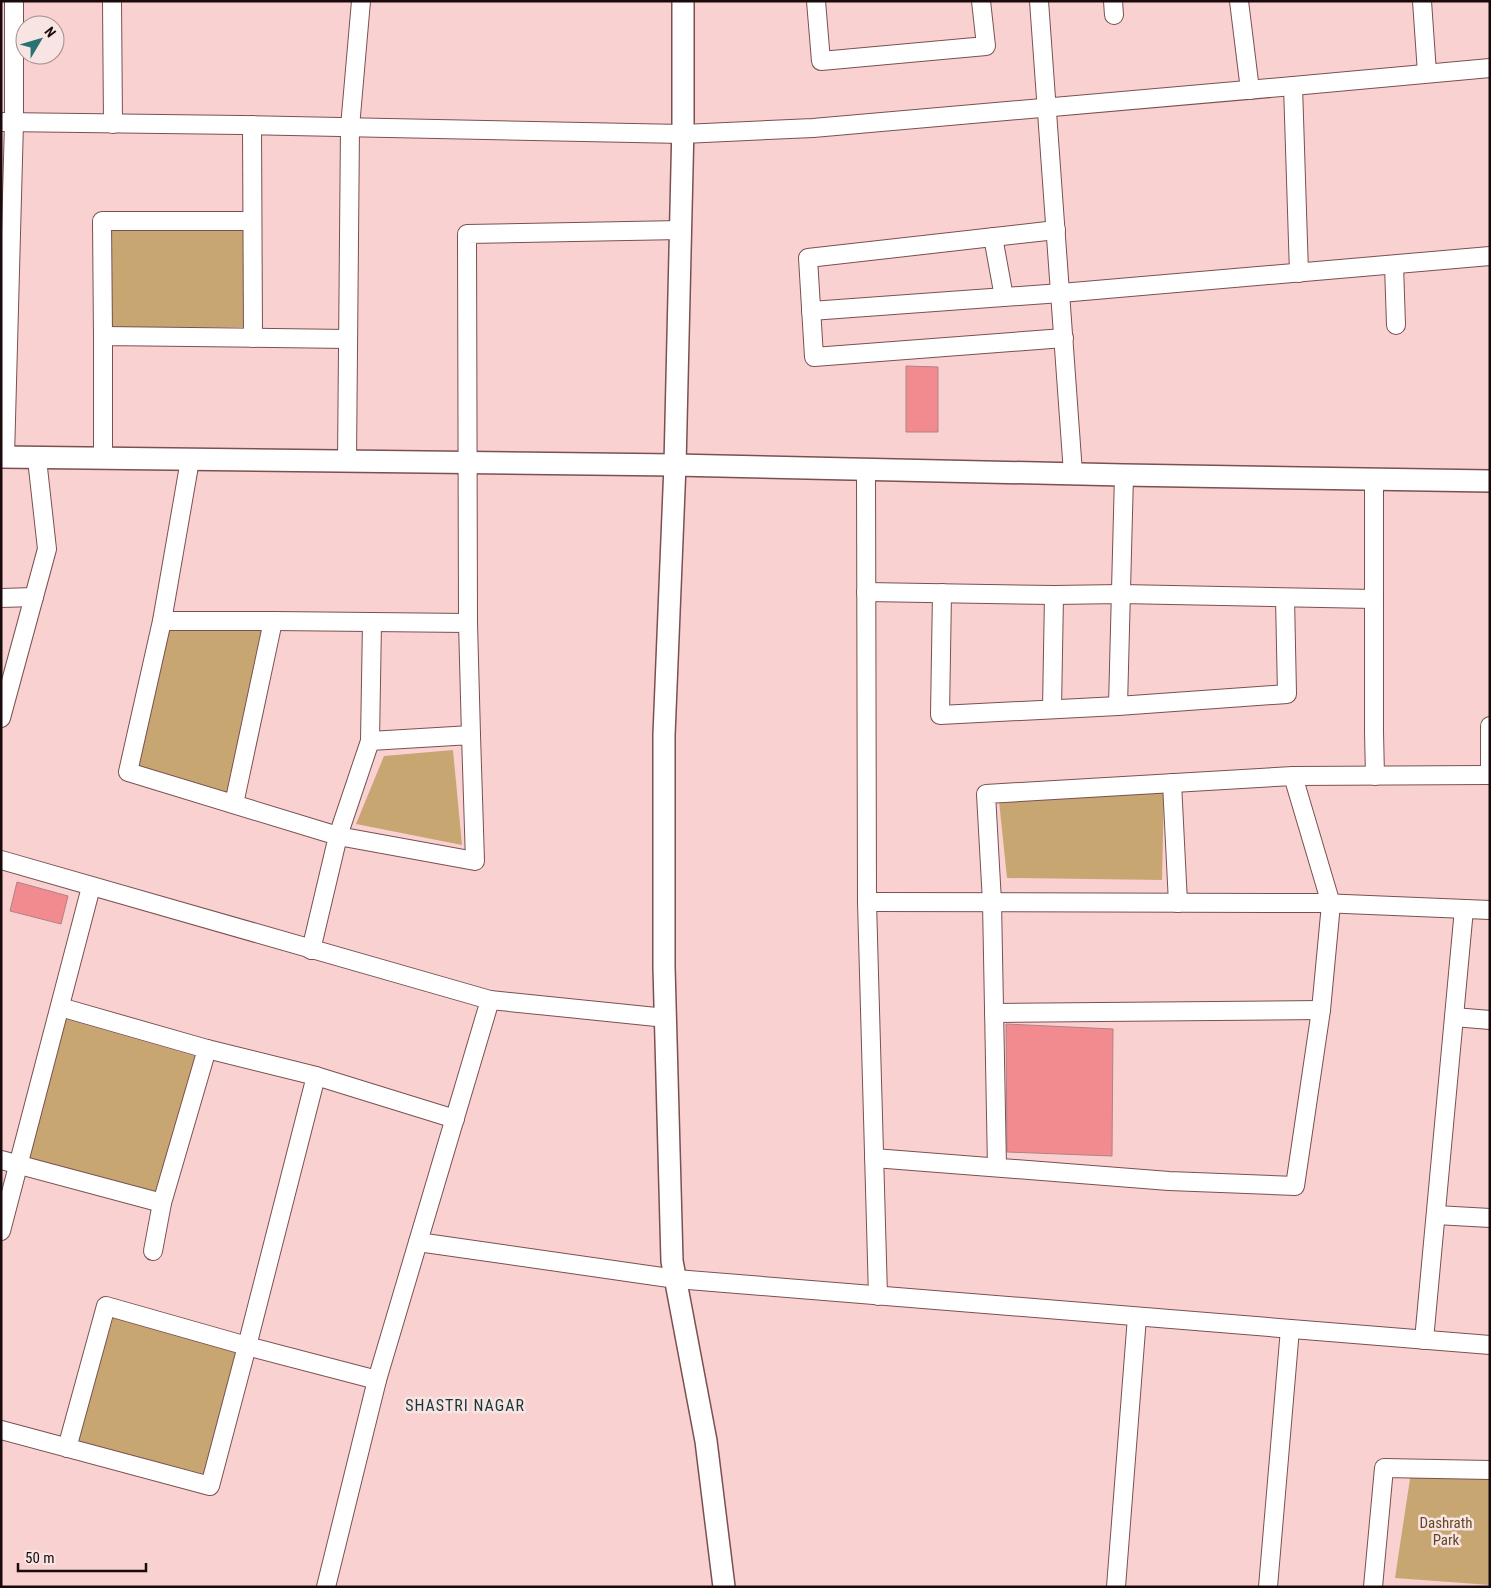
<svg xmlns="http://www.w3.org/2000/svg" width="1491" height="1588" viewBox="0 0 1491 1588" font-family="'Roboto Condensed',sans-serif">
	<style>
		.green { fill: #c8a672 }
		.building { fill: #f28b90; stroke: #b08283 }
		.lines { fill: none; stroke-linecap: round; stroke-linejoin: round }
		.minor-casing { stroke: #7a5051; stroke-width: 20 }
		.tertiary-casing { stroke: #7a5051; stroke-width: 24 }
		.minor { stroke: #fff; stroke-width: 18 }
		.tertiary { stroke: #fff; stroke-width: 21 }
		.labels { text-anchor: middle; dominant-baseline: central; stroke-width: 5; stroke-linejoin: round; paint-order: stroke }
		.park-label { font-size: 15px; fill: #614924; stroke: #f9e4e4 }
		.neighbourhood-label { font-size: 16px; letter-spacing: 1px; fill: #153738; stroke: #f9e4e4 }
	</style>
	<rect width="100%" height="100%" fill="#fad1d1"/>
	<g class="green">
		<path d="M109,228L243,229L244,327L109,328Z"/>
		<path d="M169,627L263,629L229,795L136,765Z"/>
		<path d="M453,750L462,845L356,824L384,756Z"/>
		<path d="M1164,790L1162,880L1007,878L999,801Z"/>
		<path d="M66,1019L195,1056L158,1192L26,1161Z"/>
		<path d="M114,1315L236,1351L205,1474L76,1441Z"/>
		<path d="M1411,1472L1490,1479V1585L1395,1578Z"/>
	</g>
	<g class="building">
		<path d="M906,366L938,367V432H906Z"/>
		<path d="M17,882L68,896L61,924L10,911Z"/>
		<path d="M1006,1024L1113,1029L1112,1156L1007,1152Z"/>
	</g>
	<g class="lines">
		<g class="minor-casing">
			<g id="minor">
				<path d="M112,1L113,124"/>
				<path d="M816,1L821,61L986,46L981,1"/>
				<path d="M1039,1L1073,473"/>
				<path d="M1113,1L1114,15"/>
				<path d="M1239,1L1250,90"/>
				<path d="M1422,1L1427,73"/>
				<path d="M1293,86L1299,273"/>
				<path d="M1,122L242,125L683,134L813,128L1293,86L1490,68"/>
				<path d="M252,125L253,338"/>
				<path d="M1056,230L808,258L814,357L1064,338"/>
				<path d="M993,237L1004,297"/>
				<path d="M1394,265L1396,325"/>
				<path d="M811,311L1061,293L1490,256"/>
				<path d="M103,336L102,221H252"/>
				<path d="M5,457L14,122V1"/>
				<path d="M103,459V336L348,339"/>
				<path d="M347,461L350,127L361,1"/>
				<path d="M866,468L867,902L878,1296"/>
				<path d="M1124,475L1118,706L1287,694L1285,598"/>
				<path d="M1374,479V732L1375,776"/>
				<path d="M866,592L1054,595L1121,594L1374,599"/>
				<path d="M942,593L940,715L1118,706"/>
				<path d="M1,598L34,597"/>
				<path d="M162,621L190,460"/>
				<path d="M273,621L468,623L471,735"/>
				<path d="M468,623L467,234L681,230"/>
				<path d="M1052,709L1054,595"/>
				<path d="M1,718L47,549L37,459"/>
				<path d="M1490,726V775"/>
				<path d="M471,735L475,861L338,836L370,741Z"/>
				<path d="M370,741L372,622"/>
				<path d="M1293,776L1489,775"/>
				<path d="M1172,783L1178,903"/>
				<path d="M234,804L273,621H162L128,772L338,836L311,950"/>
				<path d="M1,860L490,1000L377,1380L326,1587"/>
				<path d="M867,902L1321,903L1490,910"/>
				<path d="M490,1000L666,1018"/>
				<path d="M994,1013L1321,1010"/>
				<path d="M1454,1017L1490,1020"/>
				<path d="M207,1049L316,1076L247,1346L377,1380"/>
				<path d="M316,1076L455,1119"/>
				<path d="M874,1158L1169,1181L1295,1186L1321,1010L1331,904L1293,776L986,794L992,902L997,1167"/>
				<path d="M1,1160L162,1203L207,1049L60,1007"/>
				<path d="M1436,1215L1490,1218"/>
				<path d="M1,1231L91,887"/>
				<path d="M418,1242L676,1279L1490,1345"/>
				<path d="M153,1251L162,1203"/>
				<path d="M1424,1340L1464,909"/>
				<path d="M1,1430L210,1486L247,1346L106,1306L67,1448"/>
				<path d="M1116,1587L1137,1317"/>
				<path d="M1268,1587L1290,1329"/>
				<path d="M1373,1587L1384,1468L1490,1470"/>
			</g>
		</g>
		<g class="tertiary-casing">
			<g id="tertiary">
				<path d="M683,1V125L675,465L664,735V967L672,1261L706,1441L724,1587"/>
				<path d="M1,457L675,465L1124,475L1490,481"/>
			</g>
		</g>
		<use href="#minor" class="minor"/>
		<use href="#tertiary" class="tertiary"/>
	</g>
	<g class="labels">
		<g class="park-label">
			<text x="1446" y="1523">Dashrath<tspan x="1446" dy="17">Park</tspan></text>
		</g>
		<g class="neighbourhood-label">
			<text x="465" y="1405">SHASTRI NAGAR</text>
		</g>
	</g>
	<rect width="1491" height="1588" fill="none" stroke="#1a0a0b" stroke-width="5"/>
	<g transform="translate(40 40) rotate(52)"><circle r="24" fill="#f9e4e4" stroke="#a08d8d"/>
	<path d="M0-4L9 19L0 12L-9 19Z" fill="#287274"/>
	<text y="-8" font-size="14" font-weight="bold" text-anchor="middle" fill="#1a0a0b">N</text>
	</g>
	<path d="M18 1563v8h128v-8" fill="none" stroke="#1a0a0b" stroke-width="2.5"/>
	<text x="25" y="1563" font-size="15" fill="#1a0a0b" stroke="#f9e4e4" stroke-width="4" paint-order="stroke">50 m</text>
</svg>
